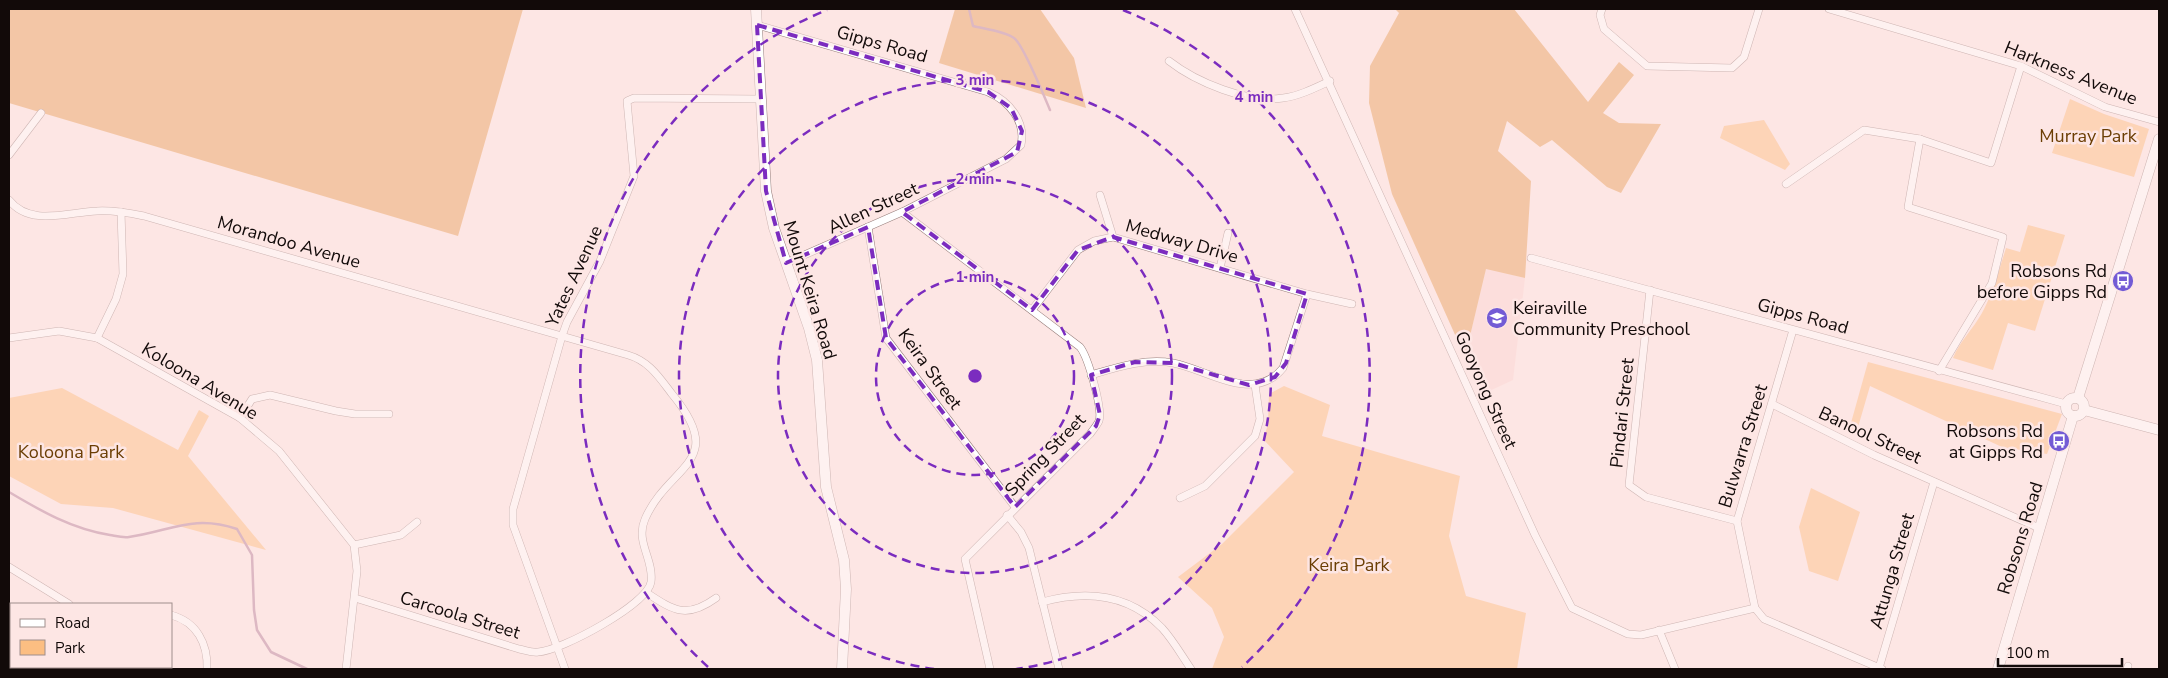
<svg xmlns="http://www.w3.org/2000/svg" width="2168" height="678" viewBox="0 0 2168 678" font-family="'Nunito Sans',sans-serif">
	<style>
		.built { fill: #fbd6d2 }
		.green { fill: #fcbe82 }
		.forest { fill: #e7a15b }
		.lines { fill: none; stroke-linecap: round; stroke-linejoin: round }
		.stream { stroke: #b5819b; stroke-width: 2.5 }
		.street-casing { stroke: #967d7a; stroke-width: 8 }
		.secondary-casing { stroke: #967d7a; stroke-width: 11 }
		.street { stroke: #fff; stroke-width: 7 }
		.secondary { stroke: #fff; stroke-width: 10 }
		.marked { fill: none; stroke: #7b2cbf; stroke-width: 4; stroke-dasharray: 10 6; stroke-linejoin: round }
		.ring { fill: none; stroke: #7b2cbf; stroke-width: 2.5; stroke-dasharray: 9 6 }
		.labels { text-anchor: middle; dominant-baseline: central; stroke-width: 5; stroke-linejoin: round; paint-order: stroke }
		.street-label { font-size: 18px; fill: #120a09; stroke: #fde6e4 }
		.park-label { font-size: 18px; fill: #6b3e04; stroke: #fde6e4 }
		.poi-label { font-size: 18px; fill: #120a09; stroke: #fde6e4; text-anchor: end }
		.centre { fill: #7b2cbf; stroke: #fde6e4; stroke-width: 2.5 }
		.ring-label { font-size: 15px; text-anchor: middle; font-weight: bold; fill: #7b2cbf; stroke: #fde6e4; stroke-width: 5; stroke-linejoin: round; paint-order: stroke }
	</style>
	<rect width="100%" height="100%" fill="#fde6e4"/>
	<path class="built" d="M1486,268L1525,278L1513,380L1485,393L1465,357Z"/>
	<g class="green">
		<path d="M2070,99L2104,114L2149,129L2134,177L2052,153Z"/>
		<path d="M1764,120L1790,164L1785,170L1720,138L1724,126Z"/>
		<path d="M2028,225L2065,235L2035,331L2008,323L1993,370L1953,358C1960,341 1973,329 1982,313C1993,293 1999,270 2006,248L2020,252Z"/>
		<path d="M1868,362L2062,414L2047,454L2002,447L1870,386L1856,434L1849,430Z"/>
		<path d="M1284,386L1330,405L1322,436L1460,476L1449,536L1466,596L1526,613L1517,669H1212L1224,637L1212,608L1178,577L1222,544L1294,472L1263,439L1268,425L1269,394Z"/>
		<path d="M62,388L178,450L199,410L209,416L188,456L266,550L113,508L61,504L9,476V398Z"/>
		<path d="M1811,488L1860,512L1838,581L1809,571L1799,527Z"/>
	</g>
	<g class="forest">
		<path d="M9,9H523L458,236L9,103Z"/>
		<path d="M955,9H1040L1074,58L1086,108L939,63Z"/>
		<path d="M1395,9H1514L1588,102L1619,62L1634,75L1603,113L1619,123L1661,124L1621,193L1607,187L1552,140L1540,147L1507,121L1498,151L1531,181L1525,278L1486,269L1465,357L1392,194L1369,103L1370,66L1399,13Z"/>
	</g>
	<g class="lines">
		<g class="stream">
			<path d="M969,9L973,26C985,29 1004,31 1014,38C1023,44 1044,96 1050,110"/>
			<path d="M9,492C41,511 72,529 110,535C116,536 123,538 129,537C171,531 193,514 237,529L252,555L254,610L257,630L271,652L307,669"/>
		</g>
		<g class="street-casing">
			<g id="street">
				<path d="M1295,9L1535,535L1572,608L1628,634L1641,635L1755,608"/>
				<path d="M1602,9L1600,15L1604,29L1647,66L1732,68L1744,57L1759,9"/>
				<path d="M1829,9L2021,66L2105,107L2159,122"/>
				<path d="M757,25L988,92C1009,101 1026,121 1021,145L1006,159L902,212L786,263"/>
				<path d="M1169,61C1196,82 1248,104 1283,98C1299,96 1315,88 1330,81"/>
				<path d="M1920,139L1908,207L2003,237L1992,283L1939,371"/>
				<path d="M9,155L41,113"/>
				<path d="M1786,184L1864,130L1920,139L1991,163L2021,66"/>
				<path d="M1100,195L1113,237"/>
				<path d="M9,200C30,227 68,212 97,211C113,210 129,213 144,216L628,355C649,361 659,377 672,394C729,463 669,464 645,519C635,542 654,559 651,582C648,604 561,651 538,652C532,653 525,650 519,649L355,598"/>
				<path d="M902,212L1080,347C1088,357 1103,409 1099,421C1097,425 1093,430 1090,434L965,559L990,669"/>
				<path d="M868,227L886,338L1015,507"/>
				<path d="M1531,258L2066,404"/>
				<path d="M1220,268L1228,233"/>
				<path d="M1650,290L1629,485L1646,497L1737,521"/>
				<path d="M1032,310L1078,250L1094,241L1113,237L1307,294L1352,304"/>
				<path d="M1793,330L1737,521L1755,608L1764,619L1882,669"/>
				<path d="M9,338L59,331L97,338L240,418L279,451L354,545L357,571L346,669"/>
				<path d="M97,338L116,299L123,274L121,212"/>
				<path d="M1091,375C1118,367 1145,358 1173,363C1209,370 1254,404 1283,368L1307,294"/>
				<path d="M1772,404L1874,455L2039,528"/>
				<path d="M240,418L252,399L270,395L336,411L355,414H389"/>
				<path d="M1180,498L1205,486L1255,436L1260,419L1255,385"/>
				<path d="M1007,515L1021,532L1029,548L1059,669"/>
				<path d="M354,545L401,535L417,522"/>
				<path d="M9,567L69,604"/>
				<path d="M647,593C674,611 687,619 716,598"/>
				<path d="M1042,602C1086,590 1129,594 1162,628C1173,640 1182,656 1191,669"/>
				<path d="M171,615C197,622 208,644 207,669"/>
				<path d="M1659,630L1675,669"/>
				<path d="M90,667V669"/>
				<path d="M1879,668L1934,482"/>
				<path d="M565,669L513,525V509L562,336L567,322L600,261L634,176L627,101L634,98L760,99"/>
				<path d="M2127,669L2128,666"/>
			</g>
		</g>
		<g class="secondary-casing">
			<g id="secondary">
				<path d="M756,9L766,191L774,228L809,328L817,360L826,487L844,560L846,589L842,669"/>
				<circle cx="2075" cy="407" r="9"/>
				<path d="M2078,398L2159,139"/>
				<path d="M2084,410L2159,430"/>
				<path d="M1998,669L2073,416"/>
			</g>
		</g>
		<use href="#street" class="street"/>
		<use href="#secondary" class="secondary"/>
	</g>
	<path d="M0 0H2168V678H0ZM757,25L988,92L1011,108L1022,131L1017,152L902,212L1032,310L1078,250L1113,237L1307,294L1286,363L1275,377L1249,385L1173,363L1135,362L1091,375L1100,415L1096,426L1015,507L886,338L868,227L786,263L766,191Z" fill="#fde6e4" fill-opacity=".55" fill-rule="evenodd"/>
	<path class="marked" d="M757,25L988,92L1011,108L1022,131L1017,152L902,212L1032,310L1078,250L1113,237L1307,294L1286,363L1275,377L1249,385L1173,363L1135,362L1091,375L1100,415L1096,426L1015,507L886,338L868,227L786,263L766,191Z"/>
	<g class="ring">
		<circle cx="975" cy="376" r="99"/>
		<circle cx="975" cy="376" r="197"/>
		<path d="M934 669A296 296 0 1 1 1016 669"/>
		<path d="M708 667A395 395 0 0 1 827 10M1123 10A395 395 0 0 1 1242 667"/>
	</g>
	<defs>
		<g id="bus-disc" transform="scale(1.125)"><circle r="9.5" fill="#735bd5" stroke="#fde6e4"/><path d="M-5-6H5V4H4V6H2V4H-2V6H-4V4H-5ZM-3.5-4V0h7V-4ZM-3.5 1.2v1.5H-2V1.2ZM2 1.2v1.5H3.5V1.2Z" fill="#fff"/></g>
		<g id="school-disc" transform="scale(1.125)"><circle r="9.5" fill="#735bd5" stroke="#fde6e4"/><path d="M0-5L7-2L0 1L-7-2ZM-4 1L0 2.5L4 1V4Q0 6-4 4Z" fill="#fff"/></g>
	</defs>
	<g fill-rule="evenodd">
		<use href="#bus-disc" x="2123" y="281"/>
		<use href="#school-disc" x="1497" y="318"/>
		<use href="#bus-disc" x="2059" y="441"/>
	</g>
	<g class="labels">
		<g class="street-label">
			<text transform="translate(882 44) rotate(16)">Gipps Road</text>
			<text transform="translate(2071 73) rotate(22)">Harkness Avenue</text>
			<text transform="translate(873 208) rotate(-25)">Allen Street</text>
			<text transform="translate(1182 241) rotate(16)">Medway Drive</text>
			<text transform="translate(289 242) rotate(16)">Morandoo Avenue</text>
			<text transform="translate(574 276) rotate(-65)">Yates Avenue</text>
			<text transform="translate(810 290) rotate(73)">Mount Keira Road</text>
			<text transform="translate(1803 316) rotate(15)">Gipps Road</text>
			<text transform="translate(930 369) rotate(54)">Keira Street</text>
			<text transform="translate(200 381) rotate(31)">Koloona Avenue</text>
			<text transform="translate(1486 390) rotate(66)">Gooyong Street</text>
			<text transform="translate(1622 413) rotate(-84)">Pindari Street</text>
			<text transform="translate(1870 435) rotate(25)">Banool Street</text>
			<text transform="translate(1743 446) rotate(-73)">Bulwarra Street</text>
			<text transform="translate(1045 455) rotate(-46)">Spring Street</text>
			<text transform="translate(2020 538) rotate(-73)">Robsons Road</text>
			<text transform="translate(1892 571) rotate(-74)">Attunga Street</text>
			<text transform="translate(460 615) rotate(17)">Carcoola Street</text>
		</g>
		<g class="park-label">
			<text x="2088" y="136">Murray Park</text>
			<text x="71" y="452">Koloona Park</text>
			<text x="1349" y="565">Keira Park</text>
		</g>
		<g class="poi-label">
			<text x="2107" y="271">Robsons Rd<tspan x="2107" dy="21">before Gipps Rd</tspan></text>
			<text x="1513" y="308" text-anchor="start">Keiraville<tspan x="1513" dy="21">Community Preschool</tspan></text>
			<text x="2043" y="431">Robsons Rd<tspan x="2043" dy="21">at Gipps Rd</tspan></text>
		</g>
	</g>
	<circle cx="975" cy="376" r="8" class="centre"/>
	<g class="ring-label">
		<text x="975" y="85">3 min</text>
		<text x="1254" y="102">4 min</text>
		<text x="975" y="184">2 min</text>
		<text x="975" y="282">1 min</text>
	</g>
	<rect width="2168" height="678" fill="none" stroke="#120a09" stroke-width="20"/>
	<rect x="10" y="603" width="162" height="65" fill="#fde6e4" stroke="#9f8e8c"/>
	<rect x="20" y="619" width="25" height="8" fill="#ffffff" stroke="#9f8e8c"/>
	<text x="55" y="628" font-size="15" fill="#120a09">Road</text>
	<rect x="20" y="640" width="25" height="15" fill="#fcbe82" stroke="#9f8e8c"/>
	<text x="55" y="653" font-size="15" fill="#120a09">Park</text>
	<path d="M1998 658v8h124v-8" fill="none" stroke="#120a09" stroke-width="2.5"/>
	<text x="2006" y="658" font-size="15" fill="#120a09" stroke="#fde6e4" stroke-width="4" paint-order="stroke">100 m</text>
</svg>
